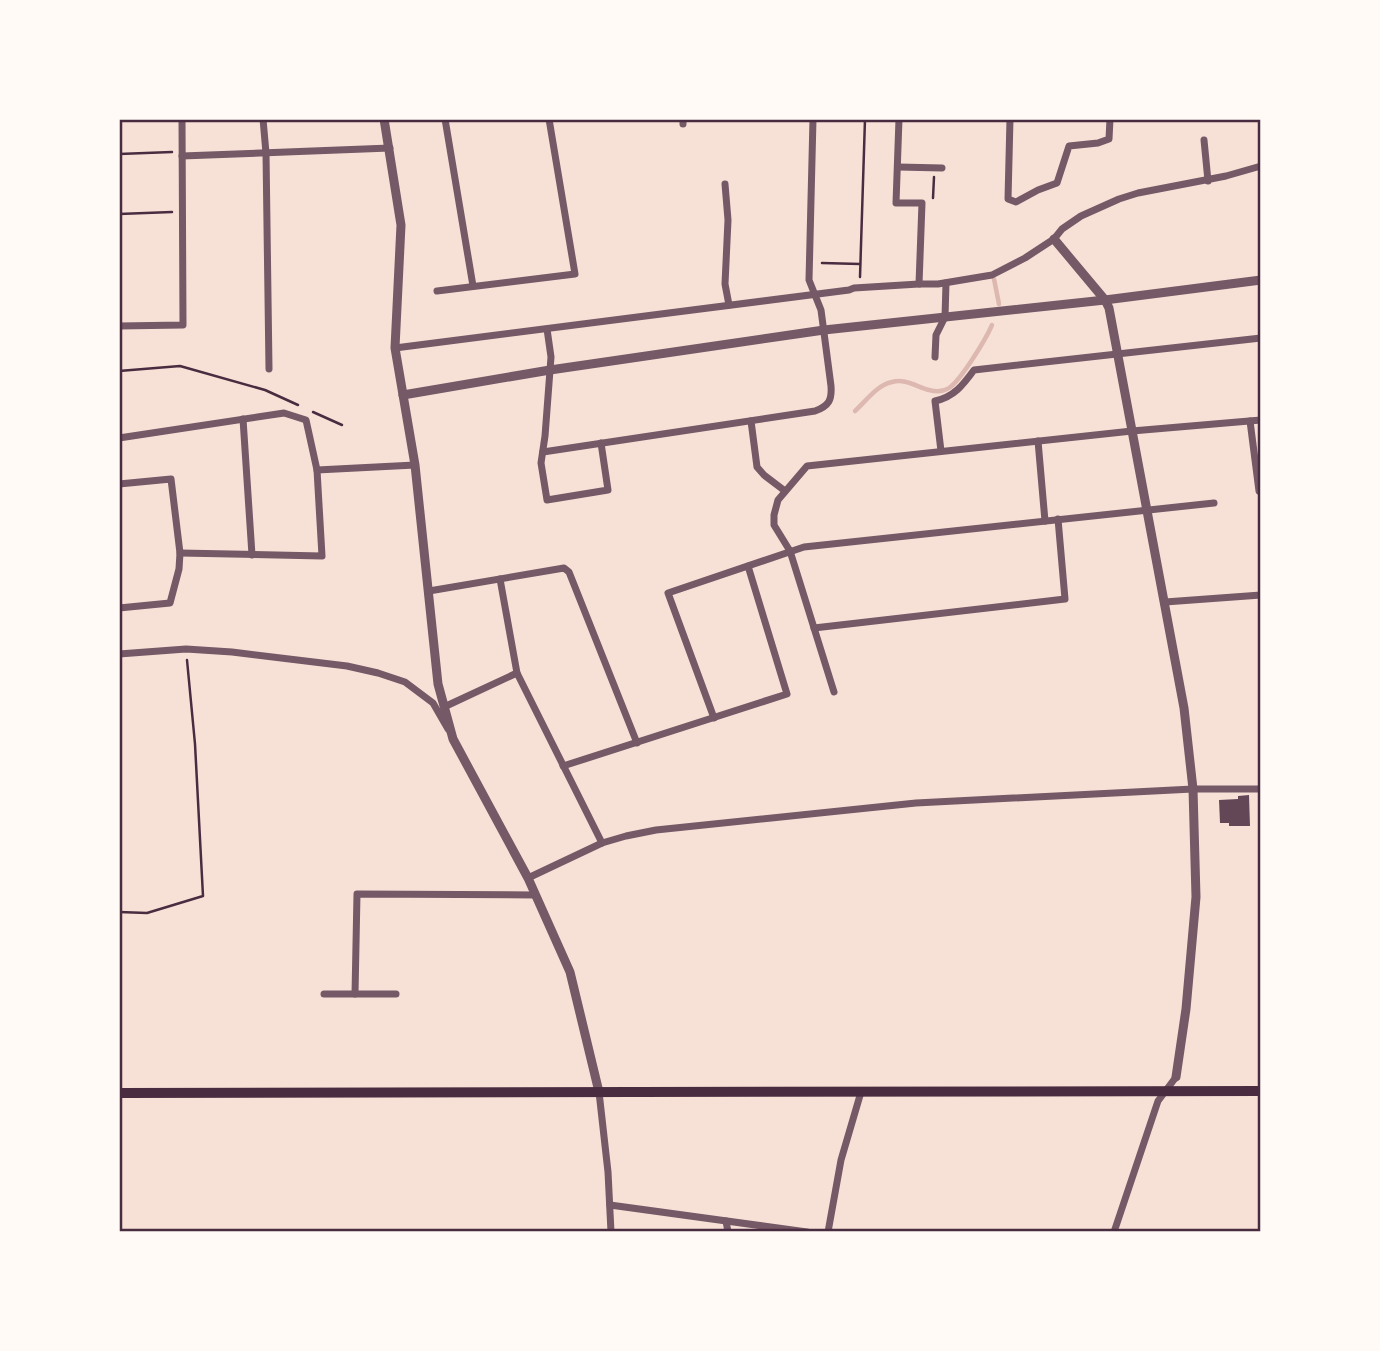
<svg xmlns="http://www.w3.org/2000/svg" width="1380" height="1351" viewBox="0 0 1380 1351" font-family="'Work Sans',sans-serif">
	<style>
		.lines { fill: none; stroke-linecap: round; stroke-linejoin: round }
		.stream { stroke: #dcb8b0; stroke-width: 4.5 }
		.building { fill: #644757 }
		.path { stroke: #4a2c40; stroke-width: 2.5 }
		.minor { stroke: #755966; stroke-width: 7 }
		.tertiary { stroke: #755966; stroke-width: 9 }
		.secondary { stroke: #4a2c40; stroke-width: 10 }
		.neatline { fill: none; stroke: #4a2c40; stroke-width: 2.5 }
	</style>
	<rect width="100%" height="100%" fill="#f7e1d7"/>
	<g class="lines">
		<g class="stream">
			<path d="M994,279L999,304"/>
			<path d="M855,411C866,401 877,385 892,382C905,378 917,387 929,390C936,392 943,392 949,388C961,380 986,339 992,325"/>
		</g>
	</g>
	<path class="building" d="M1249,795L1250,826H1229V823H1220L1219,800L1238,799V796Z"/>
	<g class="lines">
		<g class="path">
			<path d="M119,154L172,152"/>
			<path d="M933,198L934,177"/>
			<path d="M119,214L172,212"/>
			<path d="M822,263L860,264"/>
			<path d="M860,277L865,119"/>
			<path d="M119,371L180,366L265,390L298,405"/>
			<path d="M313,412L342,425"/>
			<path d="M119,912L147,913L203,896L195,744L187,660"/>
		</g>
		<g class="minor">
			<path d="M263,119L266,153L269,369"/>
			<path d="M445,119L473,286"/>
			<path d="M899,119L896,203H922L919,284"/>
			<path d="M1010,119L1008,199L1016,202L1038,190L1057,183L1069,146L1098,143L1109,139L1110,119"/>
			<path d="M683,124V119"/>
			<path d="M1204,140L1208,181"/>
			<path d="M182,156L390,148"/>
			<path d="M898,167L942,168"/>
			<path d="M725,184L728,220L725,284L729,305"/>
			<path d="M437,291L575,274L549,119"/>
			<path d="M119,326L183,325L182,119"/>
			<path d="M547,329L551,357L545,436L541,463L547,500L608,490L601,443"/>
			<path d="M395,348L849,290L854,288L919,284H938L992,275L1025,258L1054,239L1062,229L1081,216L1119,199L1138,193L1226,176L1261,166"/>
			<path d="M935,357L936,335L945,317L946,283"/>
			<path d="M243,419L252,555"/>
			<path d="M751,421L757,467L764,475L785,491"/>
			<path d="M1250,421L1259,491"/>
			<path d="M119,438L284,413L306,420L317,470L322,556L180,553"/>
			<path d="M1038,441L1045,521"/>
			<path d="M941,451L935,401C954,397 963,385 974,370L1261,338"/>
			<path d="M543,452L815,411C829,406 832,400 831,386L821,310L809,280L813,119"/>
			<path d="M317,470L415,465"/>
			<path d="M119,484L171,479L180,553L179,569L170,603L119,608"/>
			<path d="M500,579L517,673L602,843"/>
			<path d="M429,591L564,568L569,572L637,743"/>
			<path d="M1165,602L1261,595"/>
			<path d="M814,628L1065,599L1058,519"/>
			<path d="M119,654L186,649L232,652L347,666L378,673L405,682L433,703L448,729"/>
			<path d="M834,692L790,551L774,525V515L778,500L807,466L1132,431L1261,420"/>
			<path d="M444,707L517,673"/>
			<path d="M714,718L668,593L804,547L1214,503"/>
			<path d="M563,766L787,694L748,566"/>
			<path d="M528,878L602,843L626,836L656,830L916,803L1193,789H1261"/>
			<path d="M324,994H396"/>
			<path d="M355,994L357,894L535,895"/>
			<path d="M599,1092L608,1172L611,1232"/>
			<path d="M610,1205L807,1232"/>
			<path d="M726,1221L728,1232"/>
			<path d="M828,1232L841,1160L861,1092"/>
			<path d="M1114,1232L1158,1101L1176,1077"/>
		</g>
		<g class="tertiary">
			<path d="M384,119L401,225L395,348L415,465L438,684L453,739L528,878L570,972L599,1092"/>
			<path d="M1054,239L1105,300L1109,308L1184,708L1193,789L1196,897L1186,1009L1176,1077"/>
			<path d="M403,395L550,370L824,330L1105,300L1261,280"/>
		</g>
		<path class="secondary" d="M119,1093L1261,1091"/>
	</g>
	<rect width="1380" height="1351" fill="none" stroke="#fffaf5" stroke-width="242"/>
	<rect x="121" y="121" width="1138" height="1109" class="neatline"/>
</svg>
